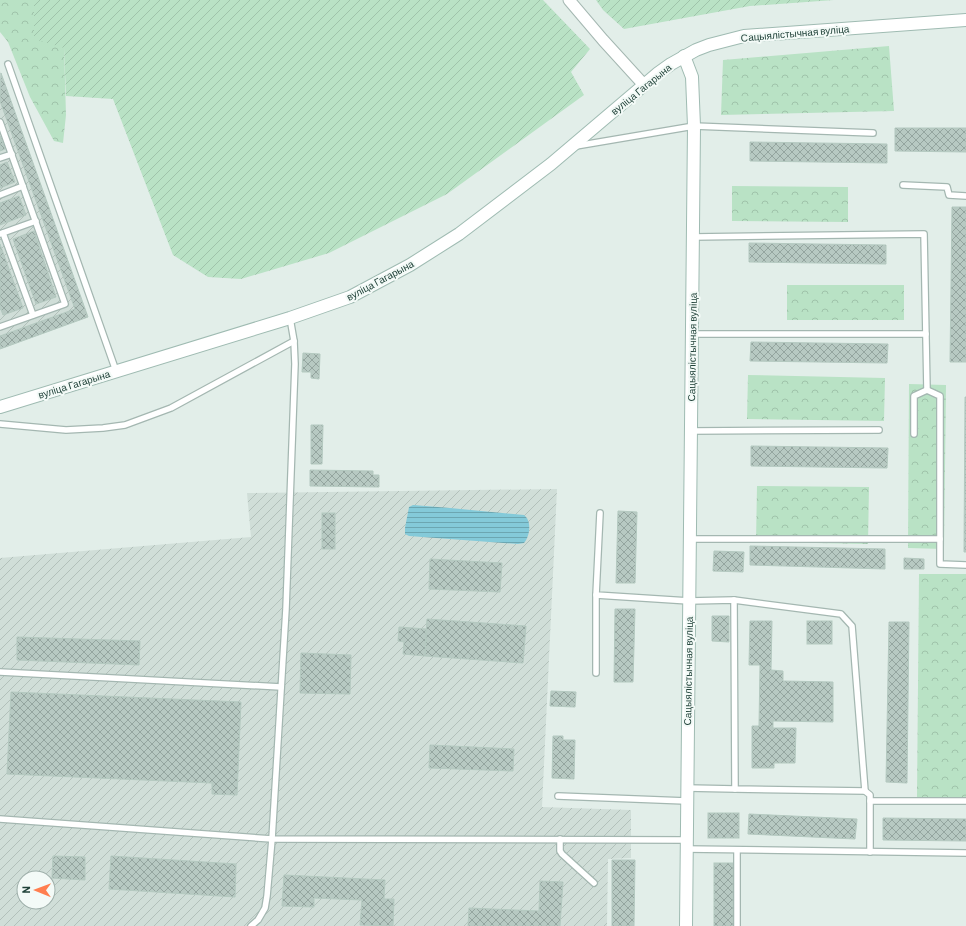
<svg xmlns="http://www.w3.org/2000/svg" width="966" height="926" viewBox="0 0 966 926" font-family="Barlow,sans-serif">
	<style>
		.industrial { fill: url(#industrial-furrows); fill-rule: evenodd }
		.forest { fill: url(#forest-crowns) }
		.garden { fill: url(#garden-furrows) }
		.water { fill: url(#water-rules) }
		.building { fill: url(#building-cross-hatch); stroke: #b4c9c0 }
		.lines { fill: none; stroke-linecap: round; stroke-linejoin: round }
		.service-casing { stroke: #a4b7b1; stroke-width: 8 }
		.minor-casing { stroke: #a4b7b1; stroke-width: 13 }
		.secondary-casing { stroke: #9fbbb2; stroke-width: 14 }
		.service { stroke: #fff; stroke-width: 5.5 }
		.minor { stroke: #fff; stroke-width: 11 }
		.secondary { stroke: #fff; stroke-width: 12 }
		.labels { text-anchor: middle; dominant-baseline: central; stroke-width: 4; stroke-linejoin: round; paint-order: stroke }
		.street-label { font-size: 10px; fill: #204239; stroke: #f3faf7 }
	</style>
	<defs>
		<pattern id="industrial-furrows" width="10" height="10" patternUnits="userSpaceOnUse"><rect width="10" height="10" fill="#d0ded8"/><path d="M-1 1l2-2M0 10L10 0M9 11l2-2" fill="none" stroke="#b2c0ba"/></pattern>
		<pattern id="forest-crowns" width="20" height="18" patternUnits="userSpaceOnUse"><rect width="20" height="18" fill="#b9e2c5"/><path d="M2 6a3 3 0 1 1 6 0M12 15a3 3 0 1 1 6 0" fill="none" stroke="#9fc3aa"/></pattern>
		<pattern id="garden-furrows" width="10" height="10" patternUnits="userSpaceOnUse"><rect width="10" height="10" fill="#b9e2c5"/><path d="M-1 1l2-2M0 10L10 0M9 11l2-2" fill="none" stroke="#9fc3aa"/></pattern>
		<pattern id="water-rules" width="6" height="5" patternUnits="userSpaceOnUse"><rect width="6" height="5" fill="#84cad9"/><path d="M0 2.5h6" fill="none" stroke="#6ca6b1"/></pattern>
		<pattern id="building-cross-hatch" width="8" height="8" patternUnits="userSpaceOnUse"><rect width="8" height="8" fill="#b7c9c2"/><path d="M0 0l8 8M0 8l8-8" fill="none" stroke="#94a59f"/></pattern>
	</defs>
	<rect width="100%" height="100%" fill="#e2eee9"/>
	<g class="industrial">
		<path d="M0,71L88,317L0,349Z"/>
		<path d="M557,489L542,807L631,810V858L608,859L607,926H0V558L251,537L247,493ZM24,878H48V902H24Z"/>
	</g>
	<g class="forest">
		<path d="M0,0H34V38L64,47L66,115L63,143L54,141L30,97L8,42L0,32Z"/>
		<path d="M889,46L894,111L721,115L723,60Z"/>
		<path d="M732,186L848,187V222L732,221Z"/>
		<rect x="787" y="285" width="117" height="35"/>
		<path d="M748,375L885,378L884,421L747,419Z"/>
		<path d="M909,384L946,385L944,549L908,548Z"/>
		<path d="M757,486L869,487L868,544L756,542Z"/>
		<path d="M919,574H966V798L917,797Z"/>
	</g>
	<g class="garden">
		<path d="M34,0H543L590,49L571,72L584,95L447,194L329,253L241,279L208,277L173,255L113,99L66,96L64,48L34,39Z"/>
		<path d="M596,0H834L750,6L624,29L603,10Z"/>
	</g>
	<path class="water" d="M413,505L450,508L524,515C532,521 530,536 524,543L518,544L409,536L405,534V528L409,507Z"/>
	<g class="building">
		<path d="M1,73L88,317L0,349V336L75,309L0,101Z"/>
		<path d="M895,128H966V152L895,151Z"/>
		<path d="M0,136L5,149L0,151Z"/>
		<path d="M750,142L887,144V163L750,161Z"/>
		<path d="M7,162L15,182L0,188V165Z"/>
		<path d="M19,196L26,215L0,225V203Z"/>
		<path d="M952,207H966V362H950Z"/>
		<path d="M34,231L56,297L36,304L13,239Z"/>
		<path d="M749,243L886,245V264L749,262Z"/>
		<path d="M0,244L23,308L3,315L0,307Z"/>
		<path d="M751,342L888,344L887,363L750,361Z"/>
		<path d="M303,353L320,354L319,379L311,378V372H302Z"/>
		<path d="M965,397H966V552H964Z"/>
		<path d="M311,425H323L322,464H311Z"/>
		<path d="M751,446L888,448L887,468L751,466Z"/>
		<path d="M310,470L373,471V475H379V487L310,486Z"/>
		<path d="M618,511L637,512L635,583H616Z"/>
		<rect x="322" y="513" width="13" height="36"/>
		<path d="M750,546L885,549V569L750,565Z"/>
		<path d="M714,551L744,552L743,572L713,571Z"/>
		<path d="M904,558L924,559V569H904Z"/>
		<path d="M430,559L502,563L500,592L429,589Z"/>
		<path d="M615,609H635L633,682H614Z"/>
		<path d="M712,616H729V642L712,641Z"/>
		<path d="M427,619L526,626L523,663L425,656Z"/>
		<path d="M750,621H772L771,670L783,671V681L833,682V722L773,721V728H796L795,763H774V768H752V726H759L760,665H749Z"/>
		<rect x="807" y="621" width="25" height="23"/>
		<path d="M889,622H909L907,783L886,782Z"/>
		<path d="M399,627L426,629L425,656L403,654L404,642L398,641Z"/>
		<path d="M17,637L140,641L139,665L17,660Z"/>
		<path d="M301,653L351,655L350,694L300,693Z"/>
		<path d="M551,691L576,692L575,707L550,706Z"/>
		<path d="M11,692L241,702L237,795L212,794V783L7,774Z"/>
		<path d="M553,736H563V740H575L574,779L552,778Z"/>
		<path d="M430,745L514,749L513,771L429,768Z"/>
		<rect x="708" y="813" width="31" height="25"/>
		<path d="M749,814L857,819L855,839L748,834Z"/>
		<path d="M883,818L966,819V841L883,840Z"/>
		<path d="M53,856L85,857V880L52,878Z"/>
		<path d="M111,856L236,864L235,897L109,889Z"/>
		<path d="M612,860H635L634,926H612Z"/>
		<rect x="714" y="863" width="19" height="63"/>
		<path d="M284,875L385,880L384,899H394L393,926L360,925L362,900L314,898V907L282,906Z"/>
		<path d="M540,881L563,882L560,926H468L469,908L539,911Z"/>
	</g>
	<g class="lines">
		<g class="service-casing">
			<g id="service">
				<path d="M8,64L116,371"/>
				<path d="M0,122L65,304L0,327"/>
				<path d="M576,146L694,126L873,133"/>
				<path d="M0,158L12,154"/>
				<path d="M903,185L947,187L949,195L966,196"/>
				<path d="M0,195L23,186"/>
				<path d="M3,233L33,315"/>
				<path d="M0,234L36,221"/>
				<path d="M693,237L924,234L927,390L940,396V564L966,565"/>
				<path d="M692,334H926"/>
				<path d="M0,424L66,430L103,428L125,425L171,408L294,341"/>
				<path d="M691,431L879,430"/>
				<path d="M914,434V396L927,390"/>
				<path d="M600,513L596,595L689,601L734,600L735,789L865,791L870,795V852"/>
				<path d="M690,539H940"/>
				<path d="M734,600L841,614L852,626L865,791"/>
				<path d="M0,672L281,687"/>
				<path d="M596,673V595"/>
				<path d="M687,788L735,789"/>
				<path d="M558,796L686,801"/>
				<path d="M870,801H966"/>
				<path d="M0,819L272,839L686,840"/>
				<path d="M560,839V851L562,854L594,883"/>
				<path d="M686,849L966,853"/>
				<path d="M737,850V926"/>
				<path d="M251,926L258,920L265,908L267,896L272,839L286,609L295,364L294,341L290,318"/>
			</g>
		</g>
		<g class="minor-casing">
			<path id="minor" d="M569,0L603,40L644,85"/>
		</g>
		<g class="secondary-casing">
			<g id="secondary">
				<path d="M684,56L692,77L694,126L686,926"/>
				<path d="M0,407L290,318L350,297L410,265L459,234L551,164L657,74L671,64L696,50L709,45L744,36L966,20"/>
			</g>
		</g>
		<use href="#service" class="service"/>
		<use href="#minor" class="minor"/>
		<use href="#secondary" class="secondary"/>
	</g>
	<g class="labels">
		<g class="street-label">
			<text transform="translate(795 33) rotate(-5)">Сацыялістычная вуліца</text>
			<text transform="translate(641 89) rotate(-39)">вуліца Гагарына</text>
			<text transform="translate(380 280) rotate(-28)">вуліца Гагарына</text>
			<text transform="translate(692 347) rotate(-89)">Сацыялістычная вуліца</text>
			<text transform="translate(74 384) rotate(-17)">вуліца Гагарына</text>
			<text transform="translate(688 671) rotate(-89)">Сацыялістычная вуліца</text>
		</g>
	</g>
	<g transform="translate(36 890) rotate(271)"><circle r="19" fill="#f3faf7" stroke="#9fb0ab"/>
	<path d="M0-3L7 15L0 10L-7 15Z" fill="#ff7e4f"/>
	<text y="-6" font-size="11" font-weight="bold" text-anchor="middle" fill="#204239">N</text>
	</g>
</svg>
